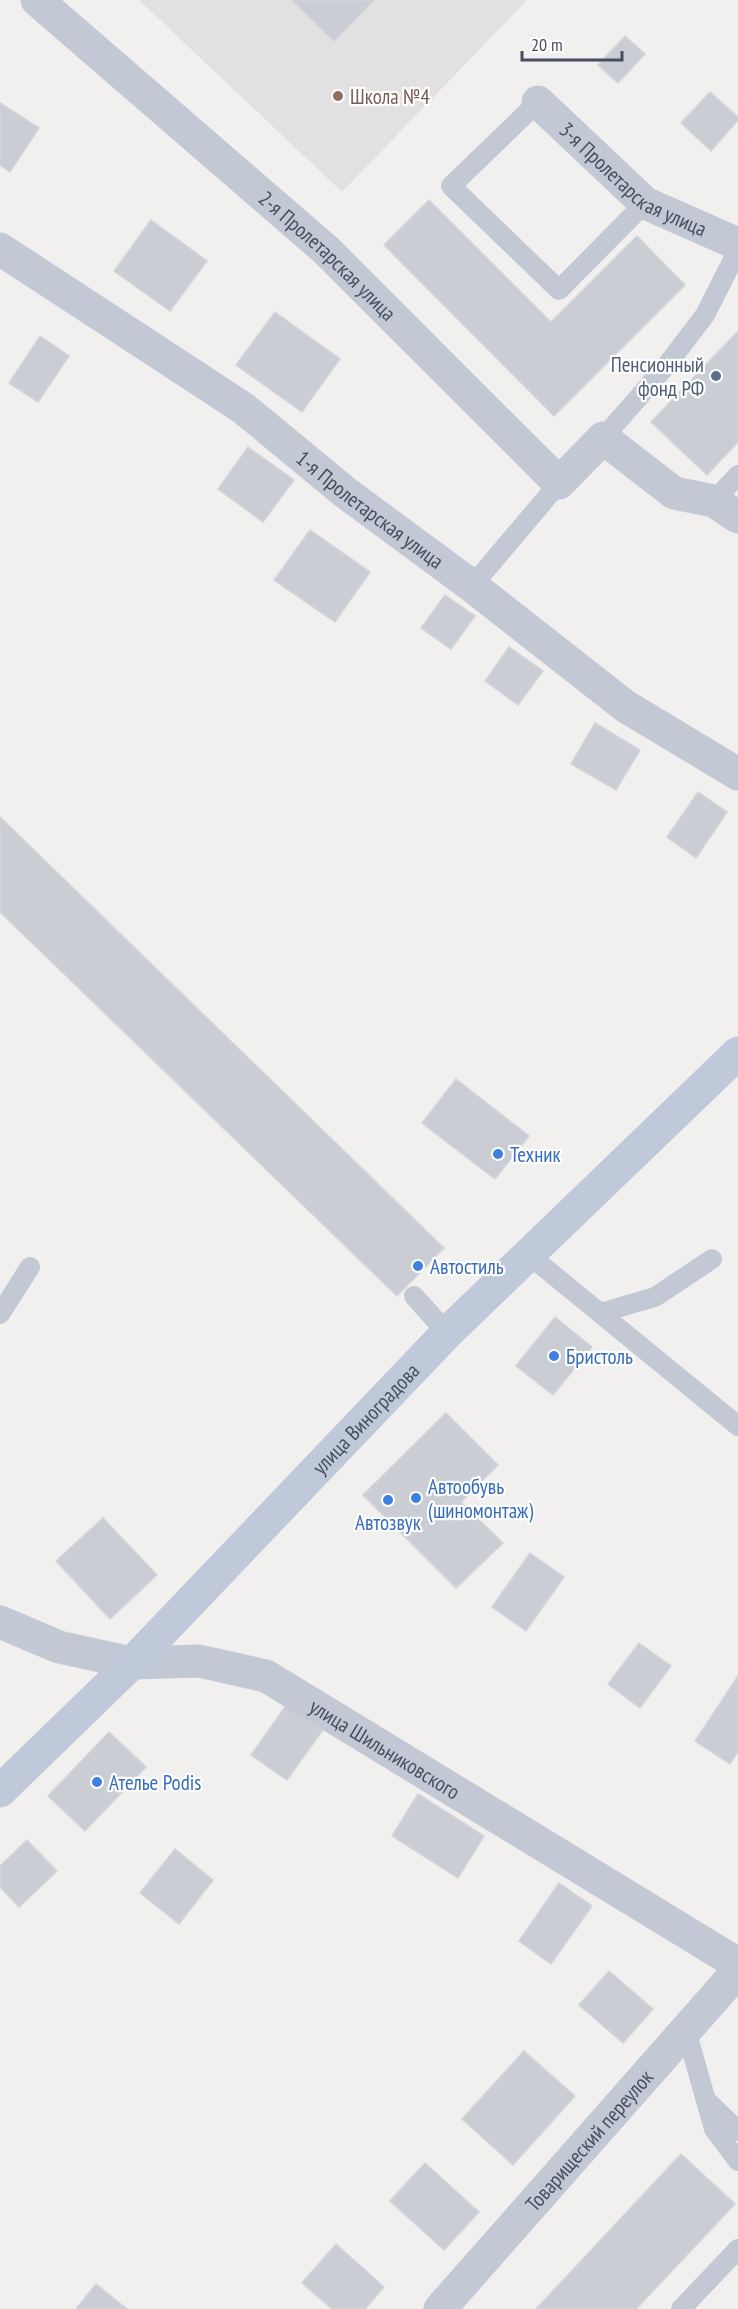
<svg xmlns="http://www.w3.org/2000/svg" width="738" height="2309" viewBox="0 0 738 2309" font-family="'PT Sans Narrow',sans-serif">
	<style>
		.education { fill: #e3e0e1 }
		.building { fill: #cbcdd5; stroke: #d3d4db; stroke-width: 1.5 }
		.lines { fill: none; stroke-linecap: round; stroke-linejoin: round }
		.lane { stroke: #c2c9d5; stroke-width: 20 }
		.street { stroke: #c2c9d5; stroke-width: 33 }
		.secondary { stroke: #c0c9d9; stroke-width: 33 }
		.education-dot { fill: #8d6e63; stroke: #fff; stroke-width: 2 }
		.service-dot { fill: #5c6f8a; stroke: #fff; stroke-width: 2 }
		.shop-dot { fill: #3f7fe0; stroke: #fff; stroke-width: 2 }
		.labels { text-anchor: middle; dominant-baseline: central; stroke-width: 4.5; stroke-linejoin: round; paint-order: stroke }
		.education-label { font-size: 21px; fill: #785e54; stroke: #fff; text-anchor: start }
		.street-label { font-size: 21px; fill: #464f5e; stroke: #fff }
		.service-label { font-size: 21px; fill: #4e5e75; stroke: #fff; text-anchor: end }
		.shop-label { font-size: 21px; fill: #366cbe; stroke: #fff; text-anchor: start }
	</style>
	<rect width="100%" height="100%" fill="#f2efef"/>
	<path class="education" d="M139,0H527L342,192Z"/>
	<g class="building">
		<path d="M292,0H374L334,41Z"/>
		<path d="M625,36L645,54L618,83L598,65Z"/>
		<path d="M710,92L738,117V120L711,151L681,123Z"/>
		<path d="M0,103L39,128L10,172L0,165Z"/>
		<path d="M429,200L551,322L637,236L685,285L554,416L384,245Z"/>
		<path d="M151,220L207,261L170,311L114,271Z"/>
		<path d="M275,312L340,359L302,412L236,365Z"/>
		<path d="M738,331V442L707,475L651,422Z"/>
		<path d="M40,336L69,356L38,402L9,383Z"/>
		<path d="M248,447L294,480L263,522L218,489Z"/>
		<path d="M310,530L370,572L335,622L274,580Z"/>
		<path d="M445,595L475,616L451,649L421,628Z"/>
		<path d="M509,647L543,671L518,705L485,681Z"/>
		<path d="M595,723L640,750L616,790L571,764Z"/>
		<path d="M698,792L727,812L696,858L667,837Z"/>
		<path d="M0,817L444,1248L397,1296L0,912Z"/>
		<path d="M456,1079L529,1136L495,1179L422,1123Z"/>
		<path d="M555,1317L592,1347L553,1395L516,1366Z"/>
		<path d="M446,1413L498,1465L461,1502L503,1543L456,1588L363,1495Z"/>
		<path d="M103,1518L157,1575L110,1619L56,1561Z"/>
		<path d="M530,1553L564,1577L526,1631L492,1607Z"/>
		<path d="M639,1643L671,1666L640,1708L608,1684Z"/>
		<path d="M738,1676V1752L730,1764L695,1741Z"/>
		<path d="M287,1704L323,1730L287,1780L251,1755Z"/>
		<path d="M109,1732L146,1767L85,1831L48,1796Z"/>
		<path d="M418,1794L484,1836L458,1878L392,1836Z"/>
		<path d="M27,1840L57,1871L19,1907L0,1887V1866Z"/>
		<path d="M175,1849L213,1880L179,1924L140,1893Z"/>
		<path d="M559,1883L592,1906L551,1964L519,1941Z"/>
		<path d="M609,1971L653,2009L623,2043L579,2005Z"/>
		<path d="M524,2051L575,2096L513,2165L462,2119Z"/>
		<path d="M681,2154L735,2204L636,2309H536Z"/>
		<path d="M425,2163L479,2212L444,2250L390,2201Z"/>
		<path d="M336,2244L384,2287L365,2309H332L302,2283Z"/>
		<path d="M96,2284L127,2309H76Z"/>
	</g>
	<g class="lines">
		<g class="lane">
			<path d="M538,102L451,186L559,290L645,203"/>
			<path d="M603,438L666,366L705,315L738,250"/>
			<path d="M714,501L738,475"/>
			<path d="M472,586L559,483"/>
			<path d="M529,1255L738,1426"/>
			<path d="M414,1296L447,1333"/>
			<path d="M600,1313L655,1297L712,1259"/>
			<path d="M0,1314L30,1267"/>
			<path d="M686,2030L714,2129L738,2161"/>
			<path d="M706,2100L738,2131"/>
			<path d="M681,2309L738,2249"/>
		</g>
		<g class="street">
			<path id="s1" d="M37,0L326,250L559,483L603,438L674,493L714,501L738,517"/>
			<path id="s2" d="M538,102L645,203L738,244"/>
			<path id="s3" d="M0,249L243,408L346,493L472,586L625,706L738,774"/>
			<path id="s4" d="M0,1622L59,1647L132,1663L199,1661L266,1676L738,1964"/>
			<path id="s5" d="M440,2309L738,1971"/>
		</g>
		<path class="secondary" id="s6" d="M0,1791L132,1663L447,1333L738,1053"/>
	</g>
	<circle class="education-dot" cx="338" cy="96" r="6"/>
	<circle class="service-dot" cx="716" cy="376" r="6"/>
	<g class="shop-dot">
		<circle cx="498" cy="1154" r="6"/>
		<circle cx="418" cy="1266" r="6"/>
		<circle cx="554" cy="1356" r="6"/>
		<circle cx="416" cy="1498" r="6"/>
		<circle cx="388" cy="1500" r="6"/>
		<circle cx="97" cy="1782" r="6"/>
	</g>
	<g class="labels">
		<g class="education-label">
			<text x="350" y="96">Школа №4</text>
		</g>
		<g class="street-label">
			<text stroke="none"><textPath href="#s2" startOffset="124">3-я Пролетарская улица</textPath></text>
			<text stroke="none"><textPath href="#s1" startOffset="387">2-я Пролетарская улица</textPath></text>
			<text stroke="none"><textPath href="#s3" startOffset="453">1-я Пролетарская улица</textPath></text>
			<text stroke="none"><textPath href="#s6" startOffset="522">улица Виноградова</textPath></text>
			<text stroke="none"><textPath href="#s4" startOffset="414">улица Шильниковского</textPath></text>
			<text stroke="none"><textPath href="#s5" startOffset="225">Товарищеский переулок</textPath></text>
		</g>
		<g class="service-label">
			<text x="704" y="364">Пенсионный<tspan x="704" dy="24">фонд РФ</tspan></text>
		</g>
		<g class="shop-label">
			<text x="510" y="1154">Техник</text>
			<text x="430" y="1266">Автостиль</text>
			<text x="566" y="1356">Бристоль</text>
			<text x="428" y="1486">Автообувь<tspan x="428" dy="24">(шиномонтаж)</tspan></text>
			<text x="388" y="1522" text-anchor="middle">Автозвук</text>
			<text x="109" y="1782">Ателье Podis</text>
		</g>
	</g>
	<path d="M522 51v9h100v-9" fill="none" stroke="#464f5e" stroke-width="3"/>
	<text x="531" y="51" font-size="18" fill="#464f5e" stroke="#ffffff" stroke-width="4.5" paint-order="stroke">20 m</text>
</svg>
